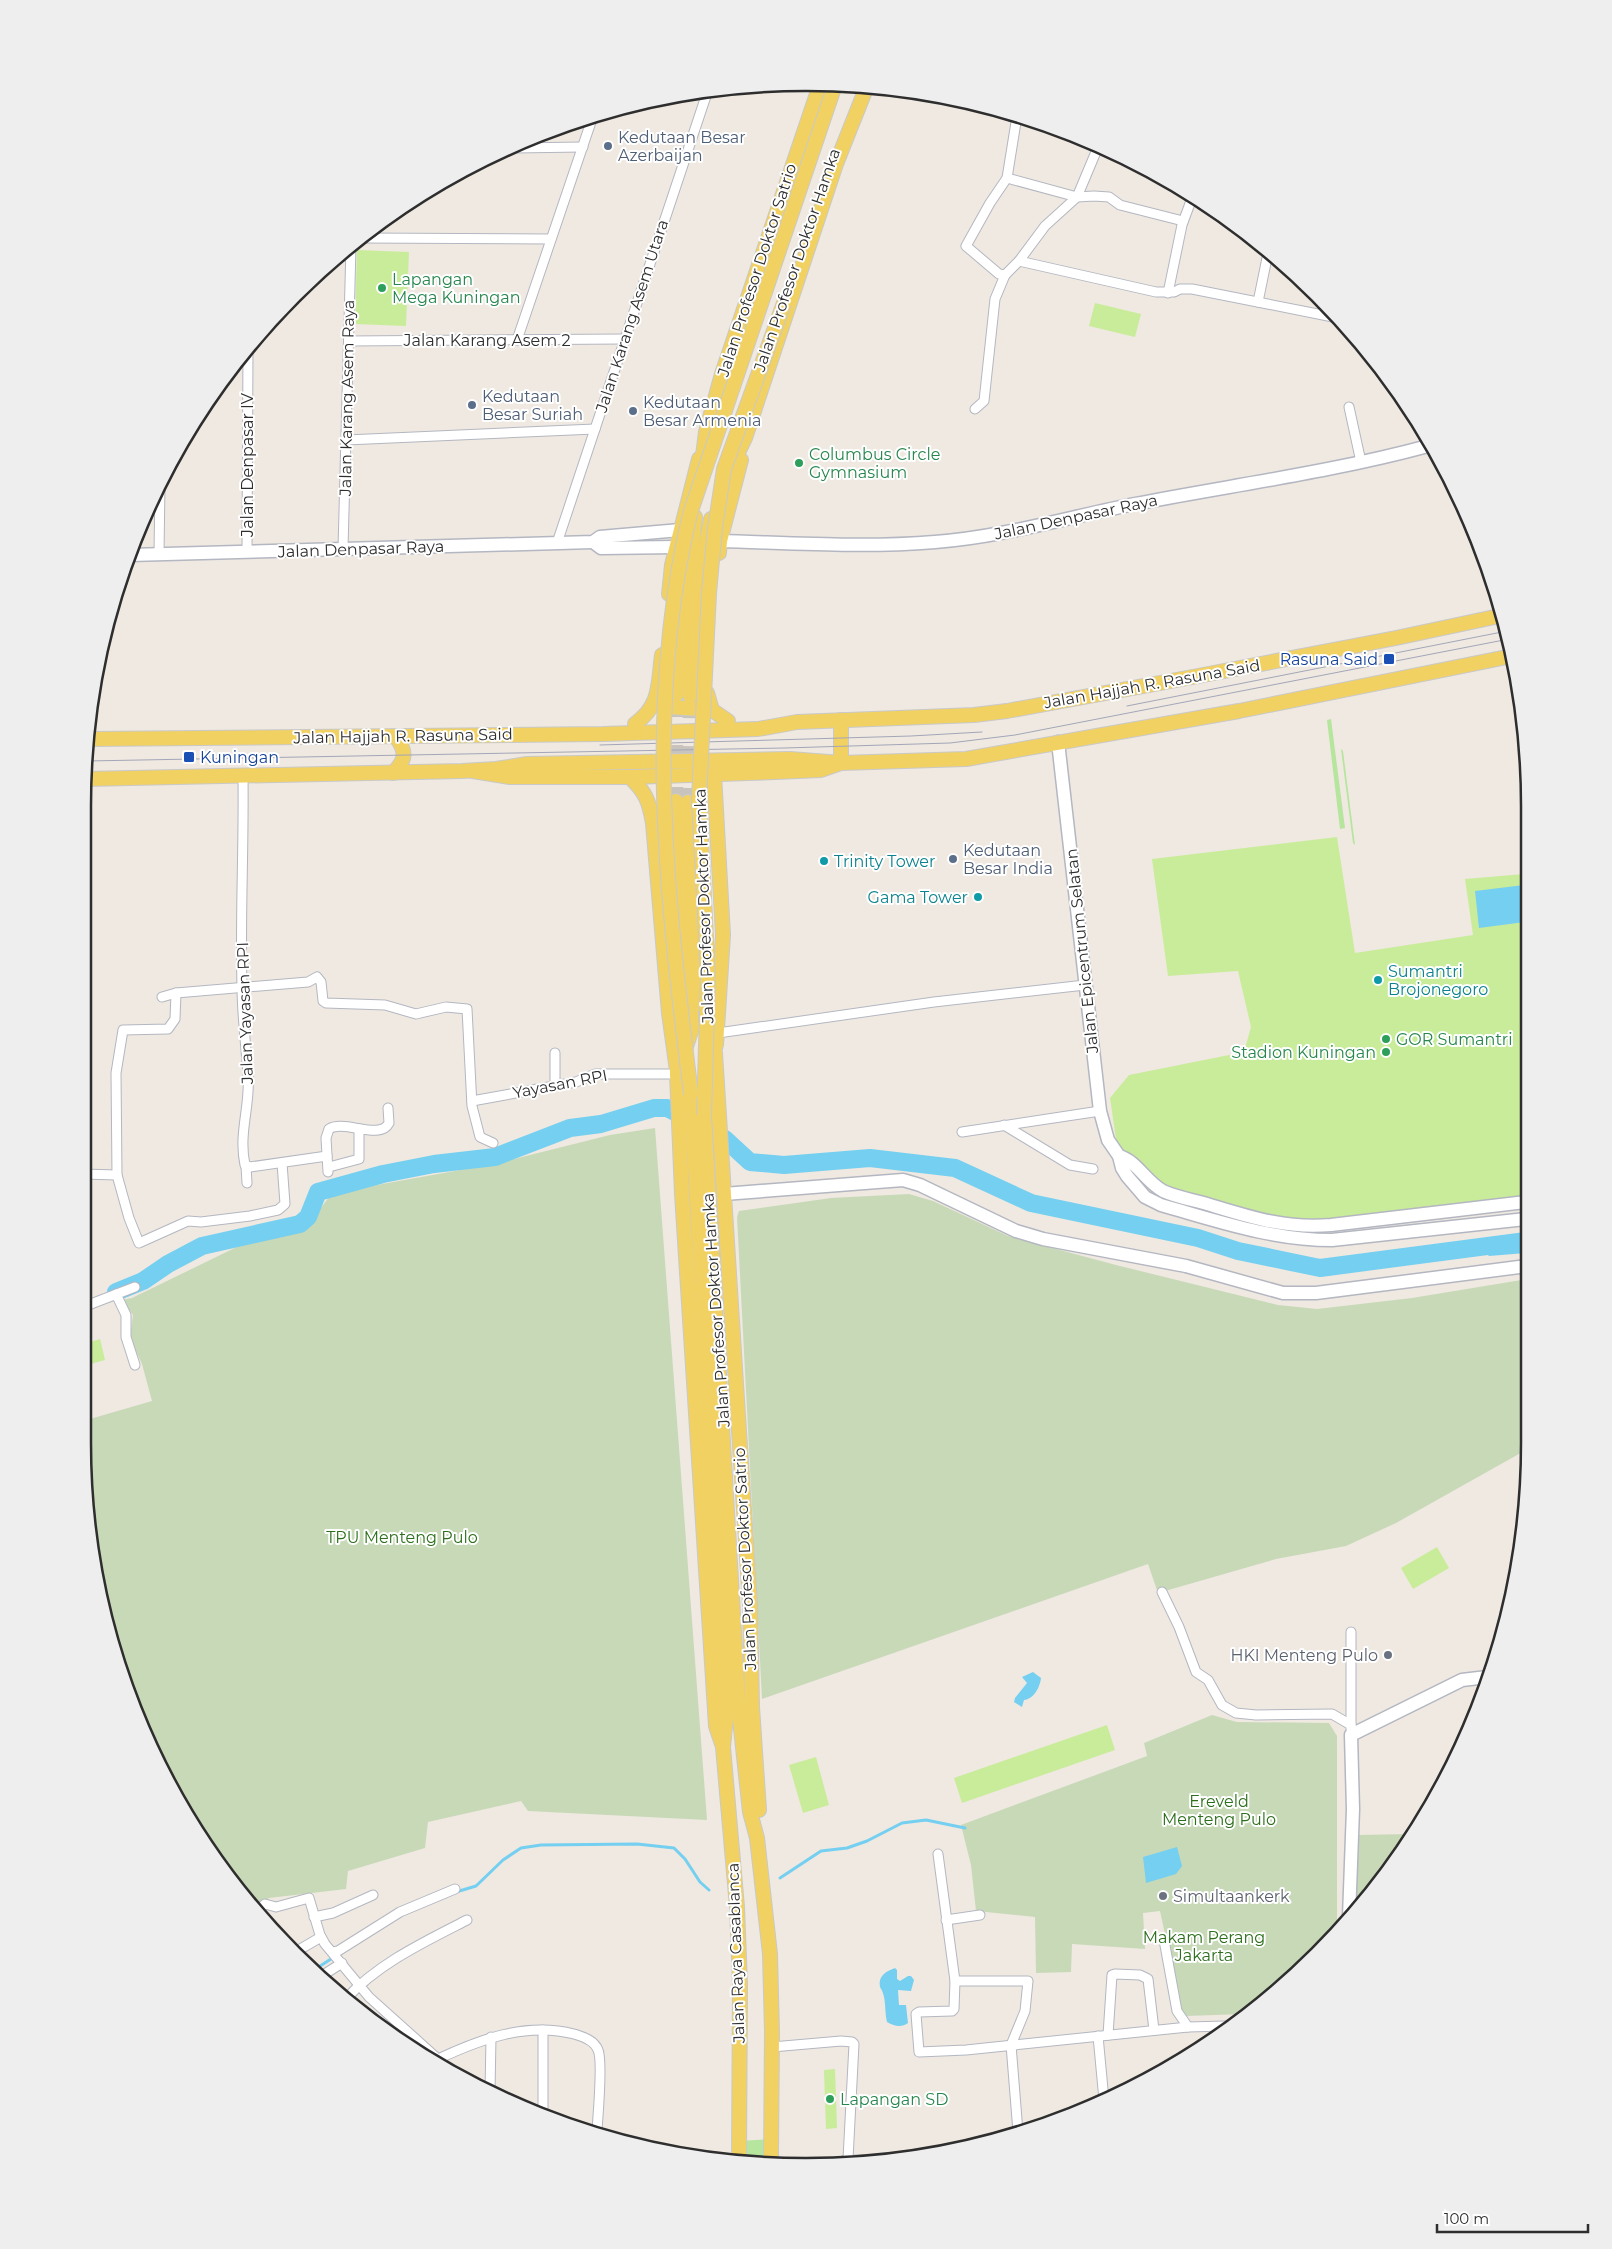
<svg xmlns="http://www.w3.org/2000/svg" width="1612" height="2249" viewBox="0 0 1612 2249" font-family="Montserrat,sans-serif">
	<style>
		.green { fill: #b6e59e }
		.cemetery { fill: #c8d9b8 }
		.pitch { fill: #c9ec9a }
		.water { fill: #75cff0 }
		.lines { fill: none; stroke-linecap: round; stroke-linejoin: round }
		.stream { stroke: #75cff0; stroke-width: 3 }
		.river { stroke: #75cff0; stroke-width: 18 }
		.primary-tunnel { stroke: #c8c4bd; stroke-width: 14; stroke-dasharray: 14 7; stroke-linecap: butt }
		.street-casing { stroke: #b4b7c1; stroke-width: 11 }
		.secondary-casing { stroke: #b4b7c1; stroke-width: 15 }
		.primary-casing { stroke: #c9c9c9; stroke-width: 16 }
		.street { stroke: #fff; stroke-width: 9 }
		.secondary { stroke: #fff; stroke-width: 12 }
		.primary { stroke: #f2d163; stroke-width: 14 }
		.tram { stroke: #a3a6b8; stroke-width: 1 }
		.primary-bridge-casing { stroke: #c9c9c9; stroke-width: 16; stroke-linecap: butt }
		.primary-bridge { stroke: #f2d163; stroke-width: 14 }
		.service-dot { fill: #5c6f8a; stroke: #fff; stroke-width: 2 }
		.leisure-dot { fill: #2e9e5b; stroke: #fff; stroke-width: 2 }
		.transit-dot { fill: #1a4fb4; stroke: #fff; stroke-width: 2 }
		.culture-dot { fill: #0f9aa8; stroke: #fff; stroke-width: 2 }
		.worship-dot { fill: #6b7280; stroke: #fff; stroke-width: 2 }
		.labels { text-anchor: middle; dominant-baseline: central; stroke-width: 4; stroke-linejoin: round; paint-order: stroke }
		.service-label { font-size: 16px; fill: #4e5e75; stroke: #fff; text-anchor: start }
		.street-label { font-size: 16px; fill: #2e2e2e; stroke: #fff }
		.leisure-label { font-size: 16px; fill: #27864d; stroke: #fff; text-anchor: start }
		.transit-label { font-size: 16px; fill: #164399; stroke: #fff; text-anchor: end }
		.culture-label { font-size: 16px; fill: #0d838f; stroke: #fff; text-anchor: start }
		.park-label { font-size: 16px; fill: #2c6e1b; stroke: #fff }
		.worship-label { font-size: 16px; fill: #5b616d; stroke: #fff; text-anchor: end }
		.rim { fill: none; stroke: #2e2e2e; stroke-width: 2.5 }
	</style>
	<rect width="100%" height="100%" fill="#efe9e1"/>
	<g class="green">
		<path d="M1331,719L1345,828L1340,829L1327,720Z"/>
		<path d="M1341,749L1343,751L1355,845L1353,843Z"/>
		<path d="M771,2139V2160H739V2141Z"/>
	</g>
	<g class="cemetery">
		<path d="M655,1128L707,1820L528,1811L521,1801L428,1822L425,1848L348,1871L346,1889L269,1898L257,1905L204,1845L138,1720L107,1631L83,1443V1421L152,1401L142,1364L130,1338L133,1315L122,1300L132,1298L249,1241L306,1228L332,1193L494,1164L610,1135Z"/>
		<path d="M909,1194L933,1201L1008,1236L1116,1265L1278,1305L1317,1309L1412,1298L1527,1279L1528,1449L1396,1523L1346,1546L1276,1559L1158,1593L1148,1564L762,1699L737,1217L739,1211L831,1198Z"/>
		<path d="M1212,1715L1237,1722L1329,1723L1337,1736V1929L1283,1987L1243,2014L1186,2016L1181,2008L1160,1911L1143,1913L1145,1949L1072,1944L1071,1972L1036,1973L1035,1917L976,1911L971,1865L961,1825L1147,1756L1144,1743Z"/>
		<path d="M1411,1834L1380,1883L1355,1910L1359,1835Z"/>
	</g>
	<g class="pitch">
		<path d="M357,250L409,252L406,326L355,324Z"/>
		<path d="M1095,303L1141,314L1135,337L1089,326Z"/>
		<path d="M1337,837L1355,953L1473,935L1465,879L1524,874L1526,1205L1313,1231L1239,1221L1197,1205L1166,1200L1143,1179L1116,1139L1110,1098L1129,1075L1244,1052L1251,1027L1238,971L1168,976L1152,859Z"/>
		<path d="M100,1339L105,1360L83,1366V1344Z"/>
		<path d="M1437,1547L1449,1568L1413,1589L1401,1568Z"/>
		<path d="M1107,1725L1115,1750L962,1803L954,1778Z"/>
		<path d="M816,1757L829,1805L803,1813L789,1765Z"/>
		<path d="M835,2069L837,2128L826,2129L824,2070Z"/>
	</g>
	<g class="water">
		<path d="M1524,885L1525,922L1479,928L1475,891Z"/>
		<path d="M1526,1237L1527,1253L1489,1256L1477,1244Z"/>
		<path d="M1033,1672L1041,1678C1040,1687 1034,1699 1024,1700L1022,1707L1014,1702L1015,1698L1027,1683L1022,1677Z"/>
		<path d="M1177,1847L1182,1866L1176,1874L1146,1883L1143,1857Z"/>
		<path d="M895,1968L897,1970V1979L900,1981L908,1976H911L914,1980L911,1991L898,1990L899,2005H906L908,2023C902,2028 893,2026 887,2022C884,2011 887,1997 880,1987C878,1976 885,1972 895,1968Z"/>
	</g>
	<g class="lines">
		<g class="stream">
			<path d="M780,1878L821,1851L847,1848L867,1841L902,1823L926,1820L965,1828"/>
			<path d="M456,1892L476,1886L503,1860L521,1848L541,1845L637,1844L674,1848L685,1859L700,1882L709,1890"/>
			<path d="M314,1970L334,1957"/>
		</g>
		<g class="river">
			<path d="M725,1139L750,1162L784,1165L870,1158L955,1168L1031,1203L1198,1238L1238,1251L1320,1268L1526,1241"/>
			<path d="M116,1292L143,1281L168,1264L202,1246L300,1224L308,1217L318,1192L383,1174L434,1164L495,1157L570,1128L601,1124L654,1108H667L677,1113"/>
		</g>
		<g class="primary-tunnel">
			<path d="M676,801V697"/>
			<path d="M688,802L690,697"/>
		</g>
		<g class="street-casing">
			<g id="street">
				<path d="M514,148L583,147"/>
				<path d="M1007,178L1077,197L1094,196L1109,197L1120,205L1183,221"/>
				<path d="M362,238L551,239"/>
				<path d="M1019,261L1156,292H1174L1180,289H1192L1338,318"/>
				<path d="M1005,275L999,274L966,246L990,203L1007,178L1017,116"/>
				<path d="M1005,275L1019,261L1045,226L1077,197L1098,147"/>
				<path d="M1168,293L1182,225L1192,198"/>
				<path d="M1258,302L1268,253"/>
				<path d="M517,340L593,116"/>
				<path d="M349,341L625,339"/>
				<path d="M1349,407L1361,462"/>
				<path d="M975,409L984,401L995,299L1005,275"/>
				<path d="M346,440L595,429"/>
				<path d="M557,543L708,90"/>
				<path d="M343,549L351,246"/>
				<path d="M247,552L248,348"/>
				<path d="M159,554L160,484"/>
				<path d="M243,777C244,847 240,917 242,986C242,1016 246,1045 248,1074C251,1104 238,1133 245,1165L250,1167L327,1156"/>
				<path d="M176,993L175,1019L168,1029L123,1030L116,1073L117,1175L129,1218L139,1243L188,1221L201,1222L250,1216L278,1210L285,1204L282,1163"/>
				<path d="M162,997L176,993L308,982L317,977L321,982L323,1001L326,1003L385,1005L416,1014L446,1007L467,1009L472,1106L480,1137L493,1143"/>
				<path d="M718,1033L934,1002L1085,985"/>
				<path d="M555,1085V1053"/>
				<path d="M472,1101L576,1082L595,1074H677"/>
				<path d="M1004,1125L1070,1165L1093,1169"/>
				<path d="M962,1132L1100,1111"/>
				<path d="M246,1166L247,1183"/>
				<path d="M329,1167L359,1159V1129"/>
				<path d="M328,1172L326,1138L329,1129C344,1119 380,1141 389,1123L388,1108"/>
				<path d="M83,1174L117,1175"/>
				<path d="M116,1294L126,1315V1337L135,1365"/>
				<path d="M83,1307L135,1287"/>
				<path d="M1162,1592L1179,1627L1196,1672L1208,1680L1222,1705L1236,1713L1256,1715L1332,1714L1351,1725"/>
				<path d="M1351,1632V1729"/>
				<path d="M938,1854L955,1981L954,2009L952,2011L919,2012L916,2014L919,2052L966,2050L1188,2027L1225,2026"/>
				<path d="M260,1909L265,1904L276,1907L309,1898L320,1935L325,1944L369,1997L438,2059"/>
				<path d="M314,1917L333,1913L373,1895"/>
				<path d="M946,1920L980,1915"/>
				<path d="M1164,1940L1177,2011L1188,2027"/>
				<path d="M297,1951L321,1937"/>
				<path d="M333,1952L338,1951L400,1912L455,1889"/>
				<path d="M320,1977L342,1963"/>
				<path d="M955,1981H1028L1025,2011L1011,2045L1018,2132"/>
				<path d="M346,1999C377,1964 426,1941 467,1920"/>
				<path d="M543,2030V2115"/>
				<path d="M1108,2035L1112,1975L1115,1974L1140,1975L1148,1979L1154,2030"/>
				<path d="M1098,2036L1104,2100"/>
				<path d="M772,2047L841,2041L852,2042L854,2044L848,2159"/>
				<path d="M438,2065V2059C481,2039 526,2022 574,2034C583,2037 594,2040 598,2050C603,2060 598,2115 597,2130"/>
				<path d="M490,2092L491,2037"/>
				<path d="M845,2160H900"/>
			</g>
		</g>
		<g class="secondary-casing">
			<g id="secondary">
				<path d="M720,541C792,543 863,548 935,542C1002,537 1069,517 1135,504C1233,485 1332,472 1428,446"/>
				<path d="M593,542L601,548L676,547"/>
				<path d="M130,555L593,542L600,537L680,530"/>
				<path d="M1058,742L1100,1111L1108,1140L1119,1156L1122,1168L1127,1176L1145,1197L1161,1205C1218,1221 1272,1240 1332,1240L1526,1219"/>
				<path d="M1119,1156C1137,1161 1145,1181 1163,1191C1176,1197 1193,1200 1207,1204C1250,1217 1285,1229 1331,1225L1526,1202"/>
				<path d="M724,1194L903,1180L920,1185L1016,1231L1043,1239L1186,1266L1283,1293H1316L1527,1266"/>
				<path d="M1349,1917L1353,1809L1351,1735L1462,1680L1487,1677"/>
			</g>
		</g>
		<g class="primary-casing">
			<g id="primary">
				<path d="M701,471L706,432L722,374L820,85"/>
				<path d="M729,471L745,438L836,164L867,86"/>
				<path d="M719,553L720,541L741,460"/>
				<path d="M669,594L672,565L699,459"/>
				<path d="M658,687L662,700L668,707L700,709L706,703L707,696"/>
				<path d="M707,693L712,710L728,721"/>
				<path d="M676,695L695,517"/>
				<path d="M690,696L702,564L711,519"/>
				<path d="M635,724C661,705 658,685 662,655"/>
				<path d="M89,739L603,734L758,729L797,722L974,715L1007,711L1198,676L1396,638L1504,615"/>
				<path d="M473,771L510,777H630L775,772L821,770L841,763L966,759L1239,711L1512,656"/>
				<path d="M393,773C406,760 407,752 396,737"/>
				<path d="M714,774L723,935L716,1045"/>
				<path d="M630,777C646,793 649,801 653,823L669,1013L677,1071"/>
				<path d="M85,779L462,771L496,769L527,764L790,759L841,763V720"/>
				<path d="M676,801L692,1028L677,1074L682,1194L716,1726L722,1744"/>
				<path d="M688,802L703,1006"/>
				<path d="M709,1029L715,1053L750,1604L752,1707L759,1810"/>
				<path d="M691,1094L726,1717L723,1747L737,1907L740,1985L739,2160"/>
				<path d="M704,1115L738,1701L750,1812L757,1838L770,1954L772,2032L771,2160"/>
			</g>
		</g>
		<use href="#street" class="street"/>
		<use href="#secondary" class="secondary"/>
		<use href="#primary" class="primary"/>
		<g class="tram">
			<path d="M1127,706L1507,631"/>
			<path d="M600,745L911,736L982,732"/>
			<path d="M87,761L784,748L950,743L1015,735L1509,639"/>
		</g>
		<g class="primary-bridge-casing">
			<g id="primary-bridge">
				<path d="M691,1094C667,901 644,705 690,514L835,85"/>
				<path d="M704,1115L708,977L699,799L709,593L715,528L724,469L784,303"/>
			</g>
		</g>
		<use href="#primary-bridge" class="primary-bridge"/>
	</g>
	<g class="service-dot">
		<circle cx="608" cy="146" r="5"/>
		<circle cx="472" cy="405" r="5"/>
		<circle cx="633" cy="411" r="5"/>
		<circle cx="953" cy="859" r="5"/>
	</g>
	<g class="leisure-dot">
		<circle cx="382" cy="288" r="5"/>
		<circle cx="799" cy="463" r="5"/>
		<circle cx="1386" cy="1039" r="5"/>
		<circle cx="1386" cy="1052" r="5"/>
		<circle cx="830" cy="2099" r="5"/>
	</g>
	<g class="transit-dot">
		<rect x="1383" y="653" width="12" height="12" rx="2.5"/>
		<rect x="183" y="751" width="12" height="12" rx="2.5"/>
	</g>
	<g class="culture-dot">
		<circle cx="824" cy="861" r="5"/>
		<circle cx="978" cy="897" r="5"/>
		<circle cx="1378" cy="980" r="5"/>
	</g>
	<g class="worship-dot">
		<circle cx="1388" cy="1655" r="5"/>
		<circle cx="1163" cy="1896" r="5"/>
	</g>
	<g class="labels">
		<g class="service-label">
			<text x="618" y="137">Kedutaan Besar<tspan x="618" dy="18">Azerbaijan</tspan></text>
			<text x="482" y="396">Kedutaan<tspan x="482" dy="18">Besar Suriah</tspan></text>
			<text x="643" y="402">Kedutaan<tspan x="643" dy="18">Besar Armenia</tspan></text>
			<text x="963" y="850">Kedutaan<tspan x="963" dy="18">Besar India</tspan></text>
		</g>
		<g class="street-label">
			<text transform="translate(797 260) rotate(-71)">Jalan Profesor Doktor Hamka</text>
			<text transform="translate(757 270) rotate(-72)">Jalan Profesor Doktor Satrio</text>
			<text transform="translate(632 316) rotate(-72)">Jalan Karang Asem Utara</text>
			<text x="487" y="340">Jalan Karang Asem 2</text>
			<text transform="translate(347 398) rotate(-89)">Jalan Karang Asem Raya</text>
			<text transform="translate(247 465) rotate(-90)">Jalan Denpasar IV</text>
			<text transform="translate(1076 517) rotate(-12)">Jalan Denpasar Raya</text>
			<text transform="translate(361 549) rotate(-2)">Jalan Denpasar Raya</text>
			<text transform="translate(1152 684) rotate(-10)">Jalan Hajjah R. Rasuna Said</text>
			<text transform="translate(403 736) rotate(-1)">Jalan Hajjah R. Rasuna Said</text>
			<text transform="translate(704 906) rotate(-92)">Jalan Profesor Doktor Hamka</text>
			<text transform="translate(1082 951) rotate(-96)">Jalan Epicentrum Selatan</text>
			<text transform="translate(245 1013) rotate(-92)">Jalan Yayasan RPI</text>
			<text transform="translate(560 1084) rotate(-11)">Yayasan RPI</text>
			<text transform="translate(716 1310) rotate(-94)">Jalan Profesor Doktor Hamka</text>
			<text transform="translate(745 1559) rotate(-93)">Jalan Profesor Doktor Satrio</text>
			<text transform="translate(736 1953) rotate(-92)">Jalan Raya Casablanca</text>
		</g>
		<g class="leisure-label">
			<text x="392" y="279">Lapangan<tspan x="392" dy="18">Mega Kuningan</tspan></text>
			<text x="809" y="454">Columbus Circle<tspan x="809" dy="18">Gymnasium</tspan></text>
			<text x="1396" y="1039">GOR Sumantri</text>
			<text x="1376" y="1052" text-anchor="end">Stadion Kuningan</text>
			<text x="840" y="2099">Lapangan SD</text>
		</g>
		<g class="transit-label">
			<text x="1378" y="659">Rasuna Said</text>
			<text x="200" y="757" text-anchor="start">Kuningan</text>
		</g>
		<g class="culture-label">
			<text x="834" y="861">Trinity Tower</text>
			<text x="968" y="897" text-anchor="end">Gama Tower</text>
			<text x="1388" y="971">Sumantri<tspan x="1388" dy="18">Brojonegoro</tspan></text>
		</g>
		<g class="park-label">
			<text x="402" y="1537">TPU Menteng Pulo</text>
			<text x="1219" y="1801">Ereveld<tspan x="1219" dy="18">Menteng Pulo</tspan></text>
			<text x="1204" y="1937">Makam Perang<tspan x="1204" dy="18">Jakarta</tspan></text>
		</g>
		<g class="worship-label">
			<text x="1378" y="1655">HKI Menteng Pulo</text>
			<text x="1173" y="1896" text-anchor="start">Simultaankerk</text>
		</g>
	</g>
	<path d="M0 0H1612V2249H0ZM806 91H806A715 715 0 0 1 1521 806V1443A715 715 0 0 1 806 2158H806A715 715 0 0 1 91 1443V806A715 715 0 0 1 806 91Z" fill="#eee" fill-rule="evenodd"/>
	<path class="rim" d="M806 91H806A715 715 0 0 1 1521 806V1443A715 715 0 0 1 806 2158H806A715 715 0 0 1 91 1443V806A715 715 0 0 1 806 91Z"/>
	<path d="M1437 2224v8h151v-8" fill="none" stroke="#2e2e2e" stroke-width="2.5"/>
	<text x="1444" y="2224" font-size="15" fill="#2e2e2e" stroke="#ffffff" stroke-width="4" paint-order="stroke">100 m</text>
</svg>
